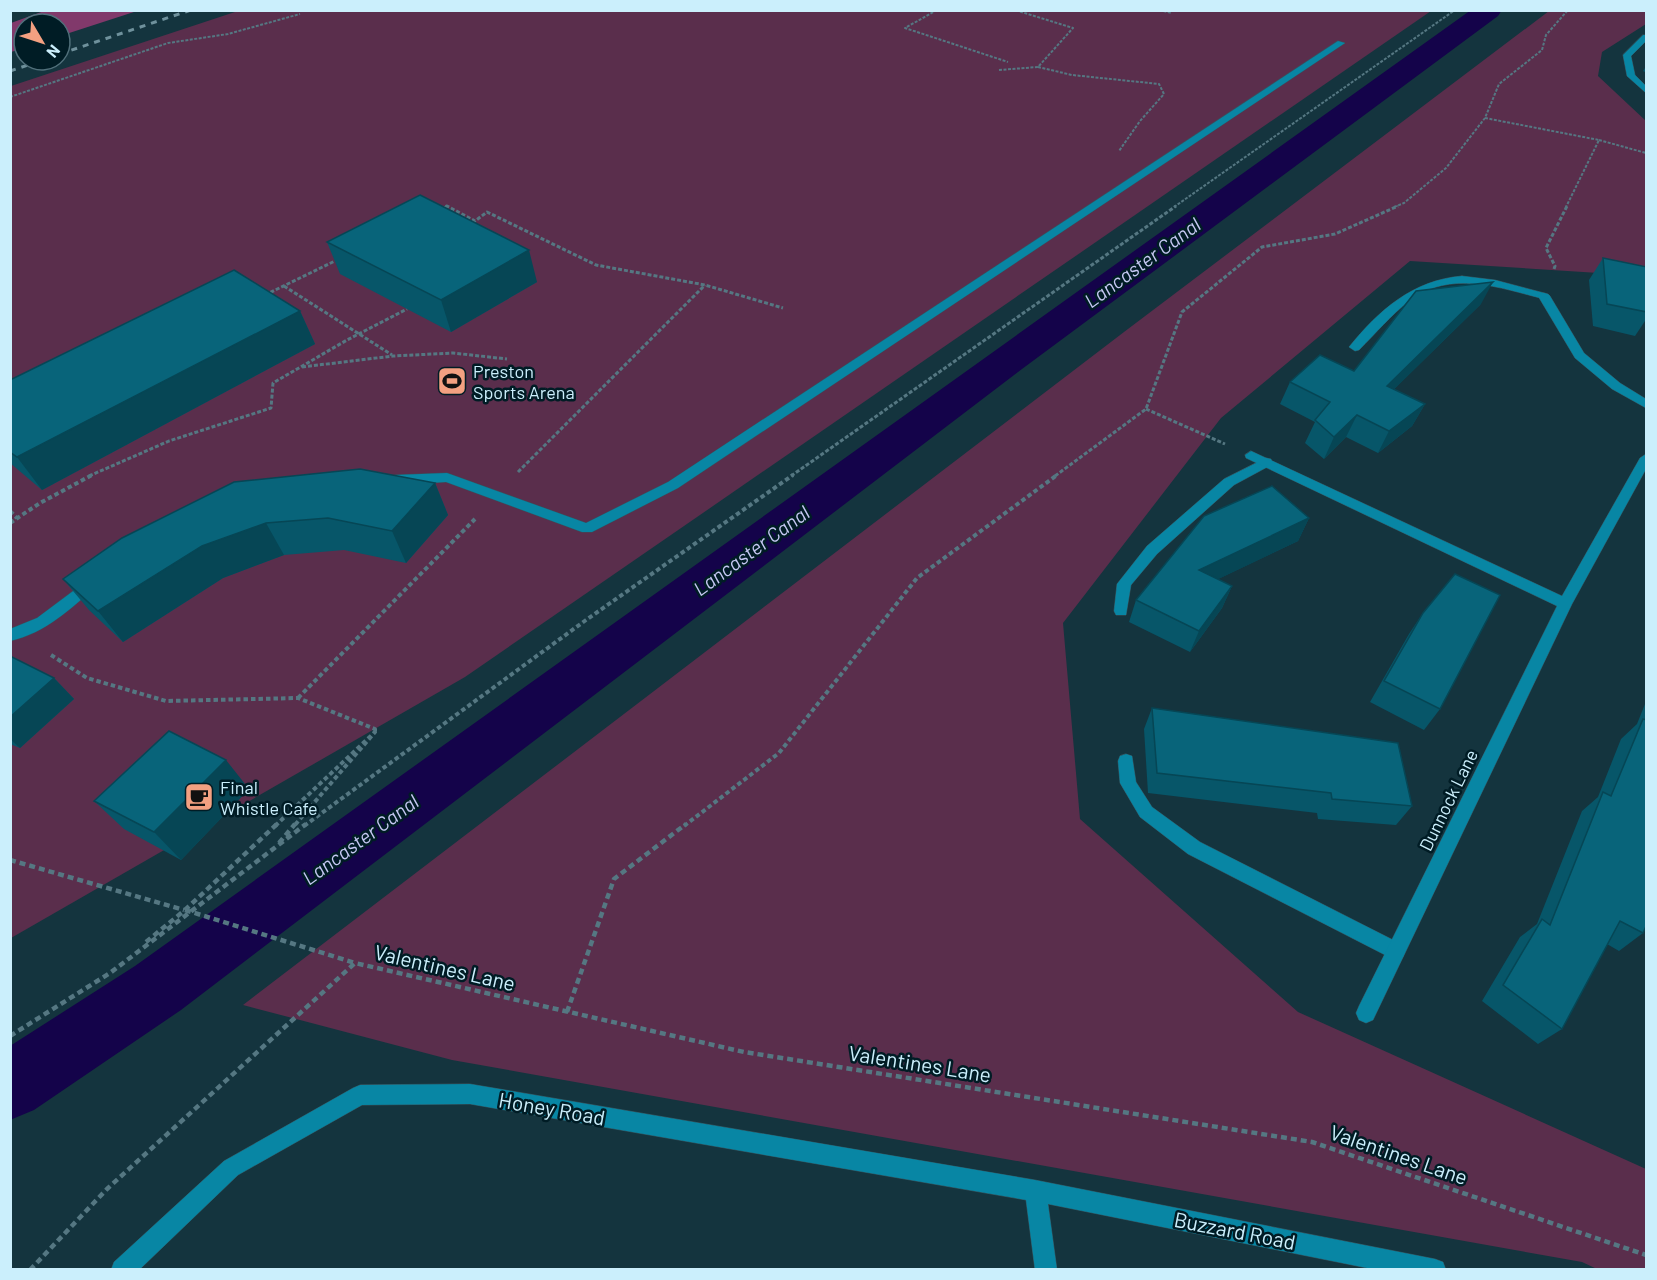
<svg xmlns="http://www.w3.org/2000/svg" width="1657" height="1280" viewBox="0 0 1657 1280" font-family="Barlow,sans-serif">
	<style>
		.green { fill: #5a2e4c }
		.forest { fill: #81396b }
		.lines { fill: none; stroke-linecap: round; stroke-linejoin: round }
		.canal { fill: #14034a; fill-rule: evenodd }
		.service-casing { stroke: #35535d; stroke-width: 1 }
		.minor-casing { stroke: #35535d; stroke-width: 1 }
		.path-far3 { stroke: #557782; stroke-width: 2; stroke-dasharray: 3 1.5; stroke-linecap: butt }
		.path-far2 { stroke: #557782; stroke-width: 3; stroke-dasharray: 4 2; stroke-linecap: butt }
		.path-far1 { stroke: #557782; stroke-width: 4; stroke-dasharray: 4.5 3; stroke-linecap: butt }
		.path { stroke: #557782; stroke-width: 4.5; stroke-dasharray: 6 4; stroke-linecap: butt }
		.service { fill: #0886a4; fill-rule: evenodd }
		.minor { fill: #0886a4; fill-rule: evenodd }
		.rail { stroke: #6f919c; stroke-width: 3; stroke-dasharray: 6 6; stroke-linecap: butt }
		.path-bridge { stroke: #557782; stroke-width: 4.5; stroke-dasharray: 6 4; stroke-linecap: butt }
		.wall { fill: #075669 }
		.shaded-wall { fill: #064655 }
		.building { fill: #08647a; stroke: #064655; stroke-width: 1.5 }
		.labels { text-anchor: middle; dominant-baseline: central; stroke-width: 5; stroke-linejoin: round; paint-order: stroke }
		.poi-label { font-size: 18px; fill: #cbeffc; stroke: #001c25; text-anchor: start }
		.street-label { font-size: 18px; fill: #cbeffc; stroke: #001c25 }
		.water-label { font-size: 20px; font-style: italic; fill: #c5c8f3; stroke: #001c25 }
		.near-street-label { font-size: 21px; fill: #cbeffc; stroke: #001c25 }
	</style>
	<rect width="100%" height="100%" fill="#14343e"/>
	<g class="green">
		<path d="M241,10L1431,11L465,677L11,938V86Z"/>
		<path d="M1549,11H1646V24L1602,52L1598,76L1646,121V276L1410,261L1221,418L1063,623L1080,819L1298,1012L1646,1169V1269H1597L1582,1262L452,1060L243,1005L1124,332Z"/>
	</g>
	<path class="forest" d="M44,11V10L137,11L60,36V24H24V48L11,52V23Z"/>
	<g class="lines">
		<path class="canal" d="M1471,10H1502L1498,16L1022,369L181,1010L34,1110L10,1120V1046L135,966Z"/>
		<g class="service-casing">
			<g id="service">
				<path d="M1338,41L1345,43L678,488L592,532H582L446,482L395,485L388,480L395,475L447,473L586,523L668,482Z"/>
				<path d="M1462,276L1495,280L1548,294L1550,296L1544,299C1500,288 1450,269 1409,301C1391,315 1376,333 1359,350L1355,351L1349,347C1379,310 1413,280 1462,276Z"/>
				<path d="M1266,458L1271,459L1272,462L1271,465L1234,485L1157,554L1131,585L1126,615H1116L1114,611L1117,584L1147,546L1224,479Z"/>
				<path d="M92,577L99,582L97,586C71,608 46,633 10,641V629L37,618Z"/>
				<path d="M1126,754L1132,756L1136,782L1152,807L1200,842L1403,945L1405,951L1403,957L1396,960L1389,957L1188,854L1140,817L1120,783L1118,761L1120,756Z"/>
			</g>
		</g>
		<g class="minor-casing">
			<g id="minor">
				<path d="M1643,35H1646V41L1631,56L1635,75L1646,86V93L1627,76L1623,55Z"/>
				<path d="M1544,293L1550,296L1584,353L1620,383L1646,399V408L1612,389L1575,358L1538,296Z"/>
				<path d="M1251,451L1562,596L1640,458L1646,454V469L1572,604L1373,1020L1366,1023L1359,1020L1356,1013L1359,1006L1557,606L1246,458L1245,455Z"/>
				<path d="M470,1084L1035,1180L1435,1259L1443,1262L1446,1270H1377L1048,1204L1057,1270H1035L1026,1200L470,1104L362,1105L238,1175L139,1270H111L114,1262L224,1161L353,1088L360,1085Z"/>
			</g>
		</g>
		<g class="path-far3">
			<path d="M937,10L905,28L1008,62"/>
			<path d="M1159,10L1172,13"/>
			<path d="M1038,67L1072,75L1159,84L1164,94L1140,121L1119,151"/>
			<path d="M999,70L1038,67L1073,28L1015,10"/>
			<path d="M10,97L168,43L228,34L300,14"/>
			<path d="M1485,118L1599,140L1566,207"/>
			<path d="M1599,140L1646,153"/>
			<path d="M444,207H449"/>
			<path d="M1174,207L1455,10"/>
			<path d="M1394,207L1404,203L1446,168L1485,118L1499,84L1542,50L1546,35L1568,10"/>
		</g>
		<g class="path-far2">
			<path d="M440,209L447,206L475,221L487,212L596,265L705,285L783,308"/>
			<path d="M1554,269L1555,266L1546,248L1567,206"/>
			<path d="M284,286L392,355"/>
			<path d="M265,295L339,259"/>
			<path d="M302,367L393,356L453,353L507,359"/>
			<path d="M1146,409L1225,444"/>
			<path d="M518,472L705,285"/>
			<path d="M89,476L169,441L271,408L273,383L347,340L407,309"/>
			<path d="M791,476L1176,206"/>
			<path d="M1055,476L1146,409L1182,312L1262,247L1335,234L1398,206"/>
		</g>
		<g class="path-far1">
			<path d="M10,511L17,518"/>
			<path d="M10,523L40,503L92,475"/>
			<path d="M51,655L87,678L166,701L298,698L375,729V732"/>
			<path d="M298,698L475,519"/>
			<path d="M275,826L375,732L294,826"/>
			<path d="M304,826L586,620L793,475"/>
			<path d="M684,826L779,753L917,578L1057,475"/>
		</g>
		<g class="path">
			<path d="M279,843L295,824"/>
			<path d="M10,860L184,910"/>
			<path d="M146,942L185,910L277,824"/>
			<path d="M567,1012L614,879L686,824"/>
			<path d="M10,1036L110,973L306,824"/>
			<path d="M30,1270L107,1189L355,963L744,1052L1312,1142L1646,1255"/>
		</g>
		<use href="#service" class="service"/>
		<use href="#minor" class="minor"/>
		<g class="rail">
			<path d="M60,54L191,10"/>
			<path d="M10,71L43,60"/>
		</g>
		<path class="path-bridge" d="M185,910L355,963"/>
	</g>
	<g class="wall">
		<path d="M1647,65V73L1643,71Z"/>
		<path d="M327,242L537,282L451,332L340,274Z"/>
		<path d="M1603,258L1647,267V318L1635,336L1593,326L1589,280Z"/>
		<path d="M1481,304L1394,389L1425,404L1412,426L1378,453L1346,437L1324,459L1305,443L1315,422L1280,404L1290,382L1354,371Z"/>
		<path d="M300,311L315,344L42,490L10,463V380Z"/>
		<path d="M435,483L448,515L406,563L344,550L284,555L223,578L123,642L89,610L63,579L122,538Z"/>
		<path d="M1309,518L1298,541L1218,579L1232,586L1222,608L1190,652L1129,622L1136,600Z"/>
		<path d="M1423,613L1440,709L1424,730L1370,702L1409,634Z"/>
		<path d="M10,656L54,678L74,699L20,748L10,744Z"/>
		<path d="M1647,699V924L1643,933L1619,951L1607,944L1562,1029L1538,1044L1482,1001L1520,937L1537,924L1582,811L1598,797L1621,739L1637,724Z"/>
		<path d="M1152,708L1412,806L1396,825L1318,819L1317,813L1148,793L1144,729Z"/>
		<path d="M249,789L181,860L124,829L94,801Z"/>
	</g>
	<g class="shaded-wall">
		<path d="M529,250L537,282L451,332L441,300Z"/>
		<path d="M1493,282L1481,304L1375,408L1387,386Z"/>
		<path d="M300,311L315,344L42,490L17,457Z"/>
		<path d="M1425,404L1412,426L1378,453L1389,431Z"/>
		<path d="M1357,415L1346,437L1324,459L1334,437Z"/>
		<path d="M435,483L448,515L406,563L392,531Z"/>
		<path d="M1309,518L1298,541L1191,592L1199,570Z"/>
		<path d="M266,523L284,555L223,578L123,642L98,611L202,546Z"/>
		<path d="M1232,586L1222,608L1190,652L1199,631Z"/>
		<path d="M54,678L74,699L20,748L10,739V717Z"/>
		<path d="M226,760L249,789L181,860L154,832Z"/>
	</g>
	<g class="building">
		<path d="M420,195L529,250L441,300L327,242Z"/>
		<path d="M1603,258L1647,267V312L1607,304Z"/>
		<path d="M234,270L300,311L17,457L10,452V380Z"/>
		<path d="M1493,282L1387,386L1425,404L1389,431L1357,415L1334,437L1315,420L1330,402L1290,382L1320,355L1354,371L1416,291Z"/>
		<path d="M360,469L435,483L392,531L328,518L266,523L202,546L98,611L63,579L122,538L234,482Z"/>
		<path d="M1272,486L1309,518L1199,570L1232,586L1199,631L1136,600L1204,516Z"/>
		<path d="M1455,574L1500,595L1440,709L1384,681L1423,613Z"/>
		<path d="M10,656L54,678L10,717Z"/>
		<path d="M1152,708L1398,743L1412,806L1332,799L1331,793L1157,773Z"/>
		<path d="M1643,719L1647,720V924L1643,933L1620,921L1562,1029L1503,985L1542,919L1550,925L1603,792L1611,796Z"/>
		<path d="M169,731L226,760L154,832L94,801Z"/>
	</g>
	<defs>
		<g id="stadium-square" transform="scale(1.5)"><rect x="-9" y="-9" width="18" height="18" rx="4" fill="#f3a081" stroke="#001c25"/><path d="M0-5a6.5 5 0 1 0 0 10a6.5 5 0 1 0 0-10ZM-3.5-1.8h7v3.6h-7Z" fill="#111"/></g>
		<g id="cafe-square" transform="scale(1.5)"><rect x="-9" y="-9" width="18" height="18" rx="4" fill="#f3a081" stroke="#001c25"/><path d="M-5.5-4.5H6V0H3Q3 3.5 0 3.5H-2.5Q-5.5 3.5-5.5 0ZM3-3.2v2h1.7v-2ZM-6 4.5H4V6H-6Z" fill="#111"/></g>
	</defs>
	<g fill-rule="evenodd">
		<use href="#stadium-square" x="452" y="381"/>
		<use href="#cafe-square" x="199" y="797"/>
	</g>
	<g class="labels">
		<g class="poi-label">
			<text x="473" y="371">Preston<tspan x="473" dy="21">Sports Arena</tspan></text>
			<text x="220" y="787">Final<tspan x="220" dy="21">Whistle Cafe</tspan></text>
		</g>
		<g class="street-label">
			<text transform="translate(1448 800) rotate(-64)">Dunnock Lane</text>
		</g>
		<g class="water-label">
			<text transform="translate(1142 262) rotate(-36)">Lancaster Canal</text>
			<text transform="translate(751 550) rotate(-36)">Lancaster Canal</text>
			<text transform="translate(360 839) rotate(-36)">Lancaster Canal</text>
		</g>
		<g class="near-street-label">
			<text transform="translate(445 967) rotate(13)">Valentines Lane</text>
			<text transform="translate(920 1063) rotate(9)">Valentines Lane</text>
			<text transform="translate(552 1108) rotate(10)">Honey Road</text>
			<text transform="translate(1399 1154) rotate(19)">Valentines Lane</text>
			<text transform="translate(1235 1230) rotate(11)">Buzzard Road</text>
		</g>
	</g>
	<rect width="1657" height="1280" fill="none" stroke="#cbeffc" stroke-width="24"/>
	<g transform="translate(42 42) rotate(129)"><circle r="28" fill="#001c25" stroke="#51707b" stroke-width="1.5"/>
	<path d="M0-4.5L10 22L0 15L-10 22Z" fill="#f3a081"/>
	<text y="-9" font-size="16" font-weight="bold" text-anchor="middle" fill="#cbeffc">N</text>
	</g>
</svg>
